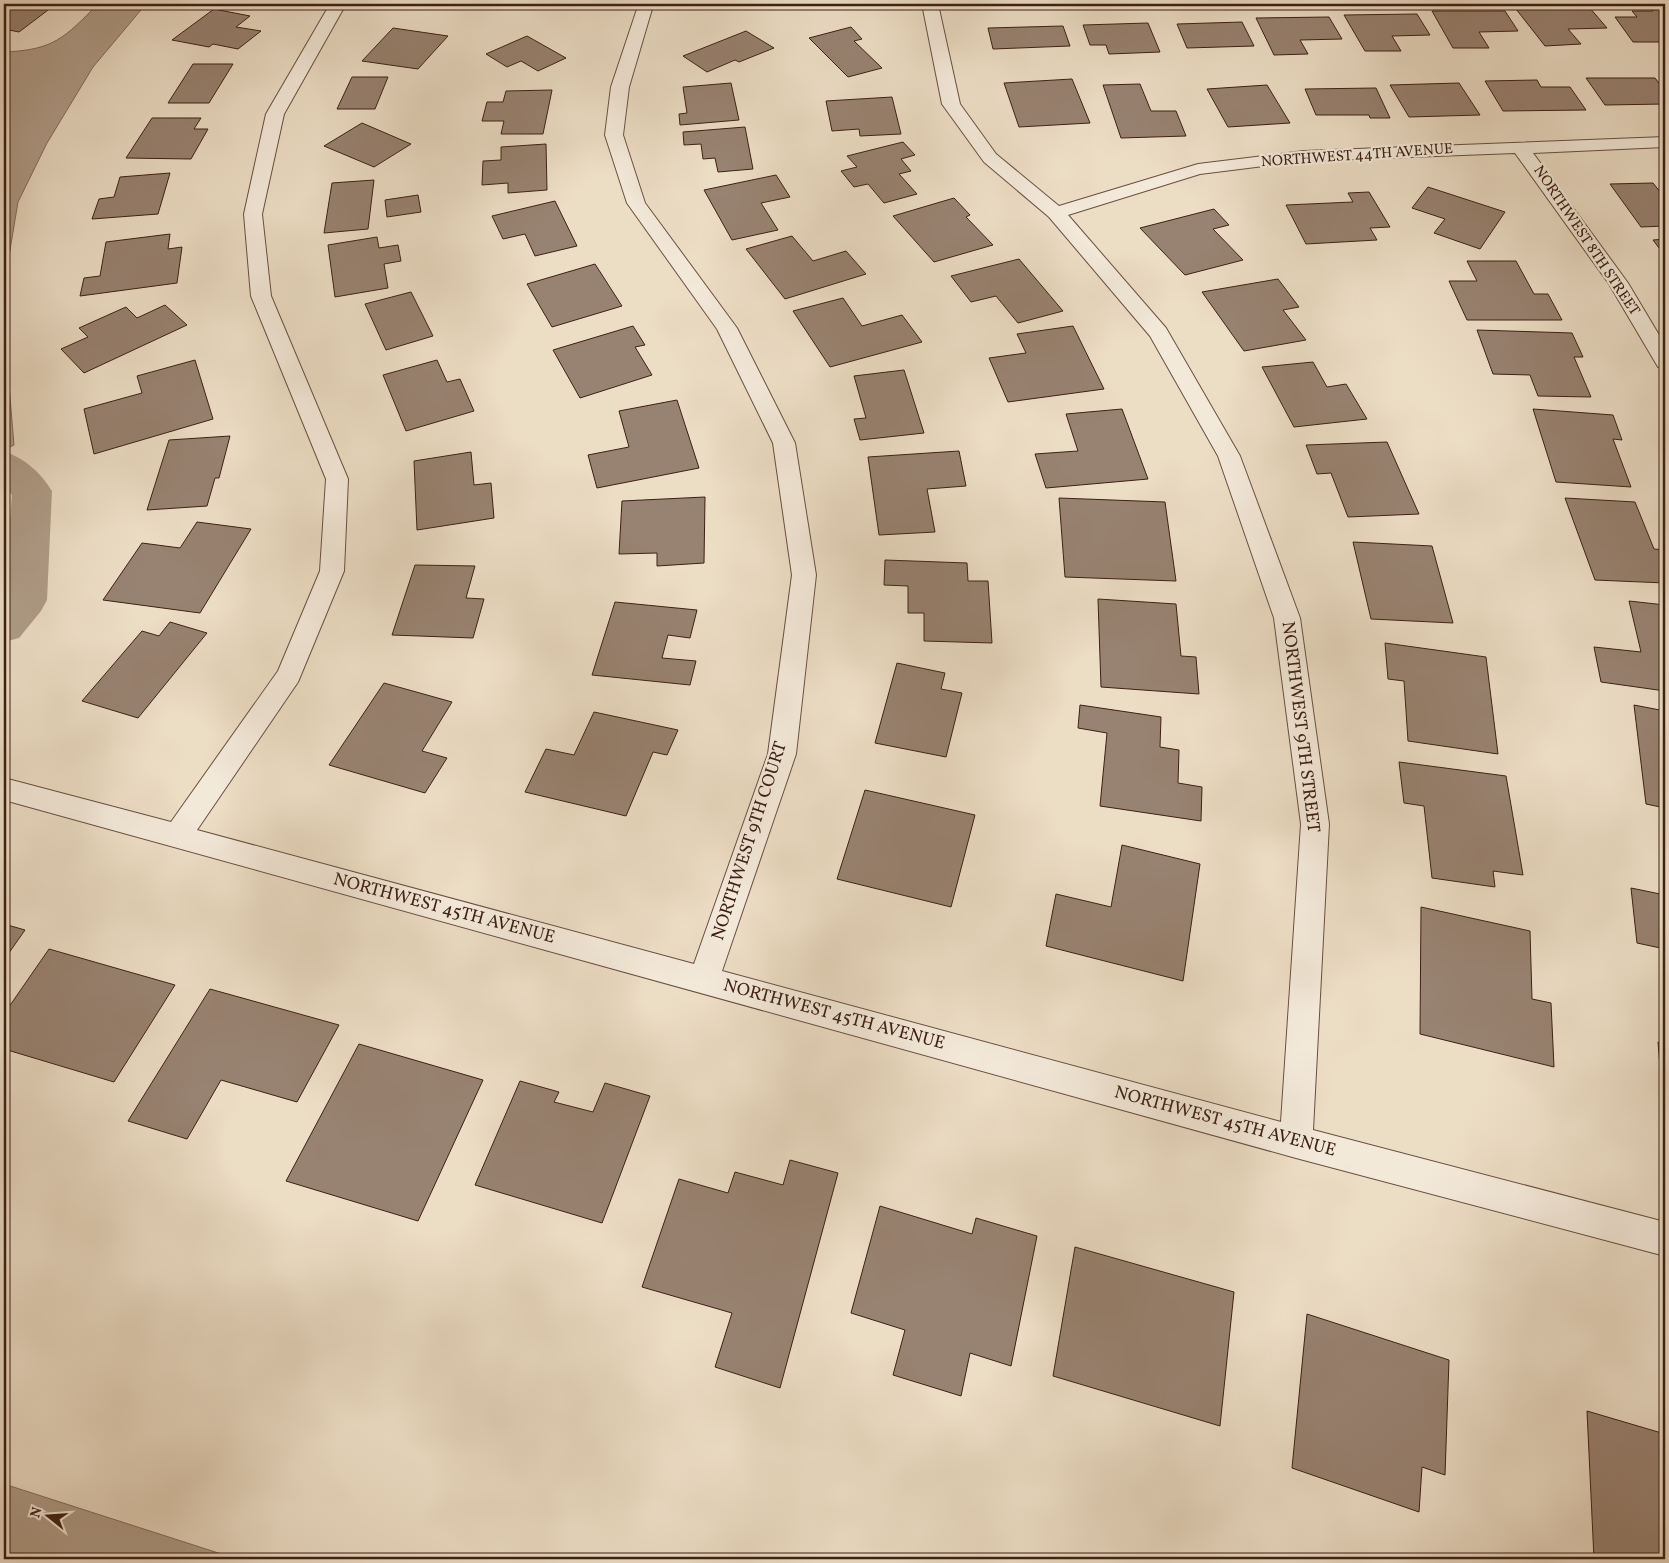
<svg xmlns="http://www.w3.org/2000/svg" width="1669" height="1563" viewBox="0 0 1669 1563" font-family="Vollkorn,serif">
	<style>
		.water { fill: #b09d89; stroke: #826b5b }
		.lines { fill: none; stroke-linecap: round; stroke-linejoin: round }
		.canal { fill: #b09d89; fill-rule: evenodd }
		.building { fill: #988271; stroke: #3d2015 }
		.minor-casing { stroke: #694f41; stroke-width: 2 }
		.minor { fill: #f3e9d9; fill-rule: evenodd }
		.labels { text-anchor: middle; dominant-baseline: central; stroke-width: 4.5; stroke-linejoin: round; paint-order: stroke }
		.far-street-label { font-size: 15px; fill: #3d2015; stroke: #f3e9d9 }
		.street-label { font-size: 18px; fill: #3d2015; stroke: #f3e9d9 }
	</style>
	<rect width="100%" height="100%" fill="#ecddc5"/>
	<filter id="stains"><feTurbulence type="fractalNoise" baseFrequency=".004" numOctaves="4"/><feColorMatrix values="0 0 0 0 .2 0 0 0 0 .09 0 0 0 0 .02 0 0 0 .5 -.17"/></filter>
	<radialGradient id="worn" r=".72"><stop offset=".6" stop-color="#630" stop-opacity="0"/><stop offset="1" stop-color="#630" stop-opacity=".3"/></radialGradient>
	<g class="water">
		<path d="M98,4H146L93,67L47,143L18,202L4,286V52C54,50 64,38 98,4Z"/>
		<path d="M4,326L14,445L4,450Z"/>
		<path d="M4,1484L237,1559H4Z"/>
	</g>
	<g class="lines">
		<path class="canal" d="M4,452C24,457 41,473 52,491L47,600L41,611L19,638L4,642V597L12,495L4,487Z"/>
	</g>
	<g class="building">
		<path d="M4,4H56L19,32L4,29Z"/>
		<path d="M1648,4H1665V42H1633L1615,17H1637L1632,11H1653Z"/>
		<path d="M1589,7L1607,28L1568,29L1581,44L1545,46L1516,9Z"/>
		<path d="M214,9L250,16L236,27L261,31L238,49L213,44L209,47L172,40Z"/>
		<path d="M1432,11H1505L1518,31L1479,32L1489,48H1453Z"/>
		<path d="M1417,14L1430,35L1392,36L1401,51H1365L1344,15Z"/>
		<path d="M1329,17L1342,39L1300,40L1308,54L1274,55L1256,18Z"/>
		<path d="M1242,22L1254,46L1187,48L1177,24Z"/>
		<path d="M1148,23L1160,52L1109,54L1106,45H1090L1083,25Z"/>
		<path d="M1063,26L1070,46L993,49L988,28Z"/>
		<path d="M851,27L862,39L854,41L882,68L848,77L809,38Z"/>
		<path d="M393,28L448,36L418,69L362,61Z"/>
		<path d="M746,31L774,48L739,62L735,60L707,72L683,56Z"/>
		<path d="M527,36L566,58L538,71L521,61L507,67L486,54Z"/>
		<path d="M193,64H233L209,103H168Z"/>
		<path d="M352,77H388L375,109H337Z"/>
		<path d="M1586,78H1655L1665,91V104L1605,105Z"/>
		<path d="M1072,79L1090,123L1019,127L1004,83Z"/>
		<path d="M1537,80L1541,87H1570L1586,110L1503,111L1485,81Z"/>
		<path d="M731,83L739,120L680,125L679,114L687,113L683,87Z"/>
		<path d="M1459,83L1480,115L1409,117L1390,85Z"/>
		<path d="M1140,84L1151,111H1176L1186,136L1121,138L1103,85Z"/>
		<path d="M1267,85L1290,123L1228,127L1207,89Z"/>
		<path d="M1376,88L1390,118H1370L1369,115H1316L1305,89Z"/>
		<path d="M552,90L543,134H501L504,121H482L487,102H503L506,91Z"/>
		<path d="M892,97L901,134L860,136L859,129L832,131L826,101Z"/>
		<path d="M152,118H201L194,129H208L191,159L126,158Z"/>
		<path d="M362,123L411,144L374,167L324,146Z"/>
		<path d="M745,127L753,169L718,172L715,158L703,159L701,144L684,145L683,132Z"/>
		<path d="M903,142L915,155L901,159L911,171L899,174L917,194L884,203L868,184L854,187L841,171L857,167L847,156Z"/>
		<path d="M546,144L547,190L508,193V183L482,185L483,161L501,160V147Z"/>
		<path d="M170,173L158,214L92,219L99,199L114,197L120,177Z"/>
		<path d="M776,175L790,197L761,203L778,230L732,240L704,190Z"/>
		<path d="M374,180L368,229L324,233L332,183Z"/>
		<path d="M1653,183L1665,198V226L1641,227L1610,184Z"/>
		<path d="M1428,187L1505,212L1480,249L1434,233L1445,219L1412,208Z"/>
		<path d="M1369,192L1390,227L1370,228L1377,240L1306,244L1286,205L1353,202L1348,193Z"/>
		<path d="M418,195L421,212L387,217L385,200Z"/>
		<path d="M954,198L970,215L966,217L993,245L934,262L893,216Z"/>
		<path d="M555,201L577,246L535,256L525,234L503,239L492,216Z"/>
		<path d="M1214,209L1229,225L1213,229L1243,260L1185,275L1140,228Z"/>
		<path d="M170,234L168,249L182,247L177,283L80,296L84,278L100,276L106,242Z"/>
		<path d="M792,236L813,261L846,251L866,274L785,299L746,249Z"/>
		<path d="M377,237L379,248L398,245L401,261L384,264L388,288L335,297L328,245Z"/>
		<path d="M1665,239V256L1653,240Z"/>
		<path d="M1019,259L1063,311L1018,323L996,296L971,302L951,276Z"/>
		<path d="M1467,261H1516L1534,294H1548L1562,320H1467L1449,281H1477Z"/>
		<path d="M595,264L622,306L552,327L527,284Z"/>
		<path d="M1278,279L1299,307L1283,310L1306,340L1244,351L1202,292Z"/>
		<path d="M411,292L433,336L386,350L365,304Z"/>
		<path d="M843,298L862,326L902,315L922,342L830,367L793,311Z"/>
		<path d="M165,305L187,325L84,373L61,349L88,337L79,328L126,307L137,318Z"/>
		<path d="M633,326L645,345L635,347L652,375L580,398L553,350Z"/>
		<path d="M1073,326L1104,389L1008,402L989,358L1026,353L1017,334Z"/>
		<path d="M1477,330L1572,333L1583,357H1574L1591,397L1538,396L1530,375L1493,374Z"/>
		<path d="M195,360L213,419L94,454L84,409L142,393L137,376Z"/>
		<path d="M437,360L447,382L460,379L474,411L406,431L383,375Z"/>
		<path d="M1313,362L1327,387L1346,384L1367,419L1294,427L1262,367Z"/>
		<path d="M904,370L924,433L860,440L854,419L866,418L854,376Z"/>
		<path d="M677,400L699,468L597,488L588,455L629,447L619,411Z"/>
		<path d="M1122,409L1148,479L1046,488L1035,454L1078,451L1066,414Z"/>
		<path d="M1533,409L1613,415L1622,440L1613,439L1631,487L1556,482Z"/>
		<path d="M230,436L219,478H215L207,506L147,510L169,440Z"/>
		<path d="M1387,442L1419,514L1348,517L1331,473L1317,474L1306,445Z"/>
		<path d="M959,451L966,486L927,489L935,532L879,535L868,457Z"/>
		<path d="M471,452L474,485L491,483L494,518L417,530L414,461Z"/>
		<path d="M705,497L704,563L657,566V553L619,554L622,501Z"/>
		<path d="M1059,498L1165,502L1176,581L1065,577Z"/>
		<path d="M1565,498L1635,502L1654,549L1665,550V583L1595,580Z"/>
		<path d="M197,522L251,529L200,613L103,600L142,543L180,548Z"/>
		<path d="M1353,542L1432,546L1453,623L1371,619Z"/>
		<path d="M885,560L967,563L968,581H988L992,643L924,641V613H908V586L884,585Z"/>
		<path d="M415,565L475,566L466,598L484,599L473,638L392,635Z"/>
		<path d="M1098,599L1176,604L1181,656L1196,657L1199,694L1101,687Z"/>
		<path d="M1629,601L1665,605V691L1601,682L1594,647L1641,652Z"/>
		<path d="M615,602L697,610L690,638L668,635L662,658L696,661L690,685L592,675Z"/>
		<path d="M170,622L207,633L138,718L82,701L142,631L159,636Z"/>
		<path d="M1385,643L1486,657L1498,754L1408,741L1404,681L1388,679Z"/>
		<path d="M897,663L945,673L941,689L962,693L946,757L875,743Z"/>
		<path d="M384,683L452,702L422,751L447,758L425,793L329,765Z"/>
		<path d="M1080,705L1161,717L1160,747L1179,750L1178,783L1202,787L1201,821L1100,806L1107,733L1078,728Z"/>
		<path d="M1634,705L1665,711V808L1646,804Z"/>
		<path d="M594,712L678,730L667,755L653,752L626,816L525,792L546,749L574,755Z"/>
		<path d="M1399,762L1506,776L1523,875L1493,871L1495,887L1432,878L1424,806L1404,803Z"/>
		<path d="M865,790L975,815L951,907L837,879Z"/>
		<path d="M1122,845L1200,864L1183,981L1046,946L1056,894L1111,907Z"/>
		<path d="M1631,888L1665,895V949L1637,943Z"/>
		<path d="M1421,907L1530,931L1532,999L1551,1003L1554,1067L1420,1034Z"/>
		<path d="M4,924L25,930L4,960Z"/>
		<path d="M49,949L175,985L114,1082L4,1049V1014Z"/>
		<path d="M210,989L339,1025L297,1102L221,1080L187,1139L128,1121Z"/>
		<path d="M1658,1042L1665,1044V1103H1663Z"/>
		<path d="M359,1044L483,1080L418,1221L286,1181Z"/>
		<path d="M520,1081L559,1092L554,1102L593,1112L605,1083L650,1096L602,1223L475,1185Z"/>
		<path d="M790,1160L838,1173L780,1388L715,1367L732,1313L642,1287L679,1179L728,1193L735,1172L783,1185Z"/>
		<path d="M880,1206L972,1234L976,1218L1037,1236L1011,1366L970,1353L961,1396L893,1375L905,1330L851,1313Z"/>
		<path d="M1075,1247L1234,1292L1220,1426L1053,1376Z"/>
		<path d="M1307,1314L1449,1360L1445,1475L1422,1467L1419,1512L1292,1468Z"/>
		<path d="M1587,1411L1665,1434V1559H1594Z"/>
	</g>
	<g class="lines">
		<g class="minor-casing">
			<path id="minor" d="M330,4H346L284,114L262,214L271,296L348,479L344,571L298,682L197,830L694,964L768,754L792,575L773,443L717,329L627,203L605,135L611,87L637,9H517L511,7L509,4H697L695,7L689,9H652L629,87L623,135L645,203L737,328L795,443L816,575L796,754L722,971L1281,1122L1301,824L1274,618L1218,456L1150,336L1049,217L984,162L942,104L922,4H938L960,104L996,154L1059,206L1198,164L1304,151L1665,137V147L1533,153L1628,283L1665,345V369L1658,367L1609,284L1515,153L1304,161L1200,174L1068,215L1166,328L1240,456L1300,618L1329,824L1313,1130L1665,1222V1256L1296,1158L4,800V778L171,822L278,671L320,571L326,479L251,296L244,214L266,114Z"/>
		</g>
		<use href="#minor" class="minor"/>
	</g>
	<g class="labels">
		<g class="far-street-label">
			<text transform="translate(1357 156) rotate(-4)">NORTHWEST 44TH AVENUE</text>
			<text transform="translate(1586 241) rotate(56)">NORTHWEST 8TH STREET</text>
		</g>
		<g class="street-label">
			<text transform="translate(1300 727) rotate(83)">NORTHWEST 9TH STREET</text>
			<text transform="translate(750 841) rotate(-72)">NORTHWEST 9TH COURT</text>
			<text transform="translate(444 909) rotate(15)">NORTHWEST 45TH AVENUE</text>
			<text transform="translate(834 1015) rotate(15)">NORTHWEST 45TH AVENUE</text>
			<text transform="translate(1225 1122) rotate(15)">NORTHWEST 45TH AVENUE</text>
		</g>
	</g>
	<rect width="1669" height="1563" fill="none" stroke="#ecddc5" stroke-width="20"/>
	<rect x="5" y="5" width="1659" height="1553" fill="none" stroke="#3d2015" stroke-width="2.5"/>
	<rect x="10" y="10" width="1649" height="1543" fill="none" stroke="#3d2015"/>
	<g transform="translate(48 1516) rotate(287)" stroke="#f3e9d9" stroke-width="4" paint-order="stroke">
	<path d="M0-4L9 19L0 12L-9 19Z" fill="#3d2015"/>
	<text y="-8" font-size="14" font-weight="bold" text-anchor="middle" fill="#3d2015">N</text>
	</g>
	<rect width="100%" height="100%" filter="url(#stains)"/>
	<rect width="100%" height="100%" fill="url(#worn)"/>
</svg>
